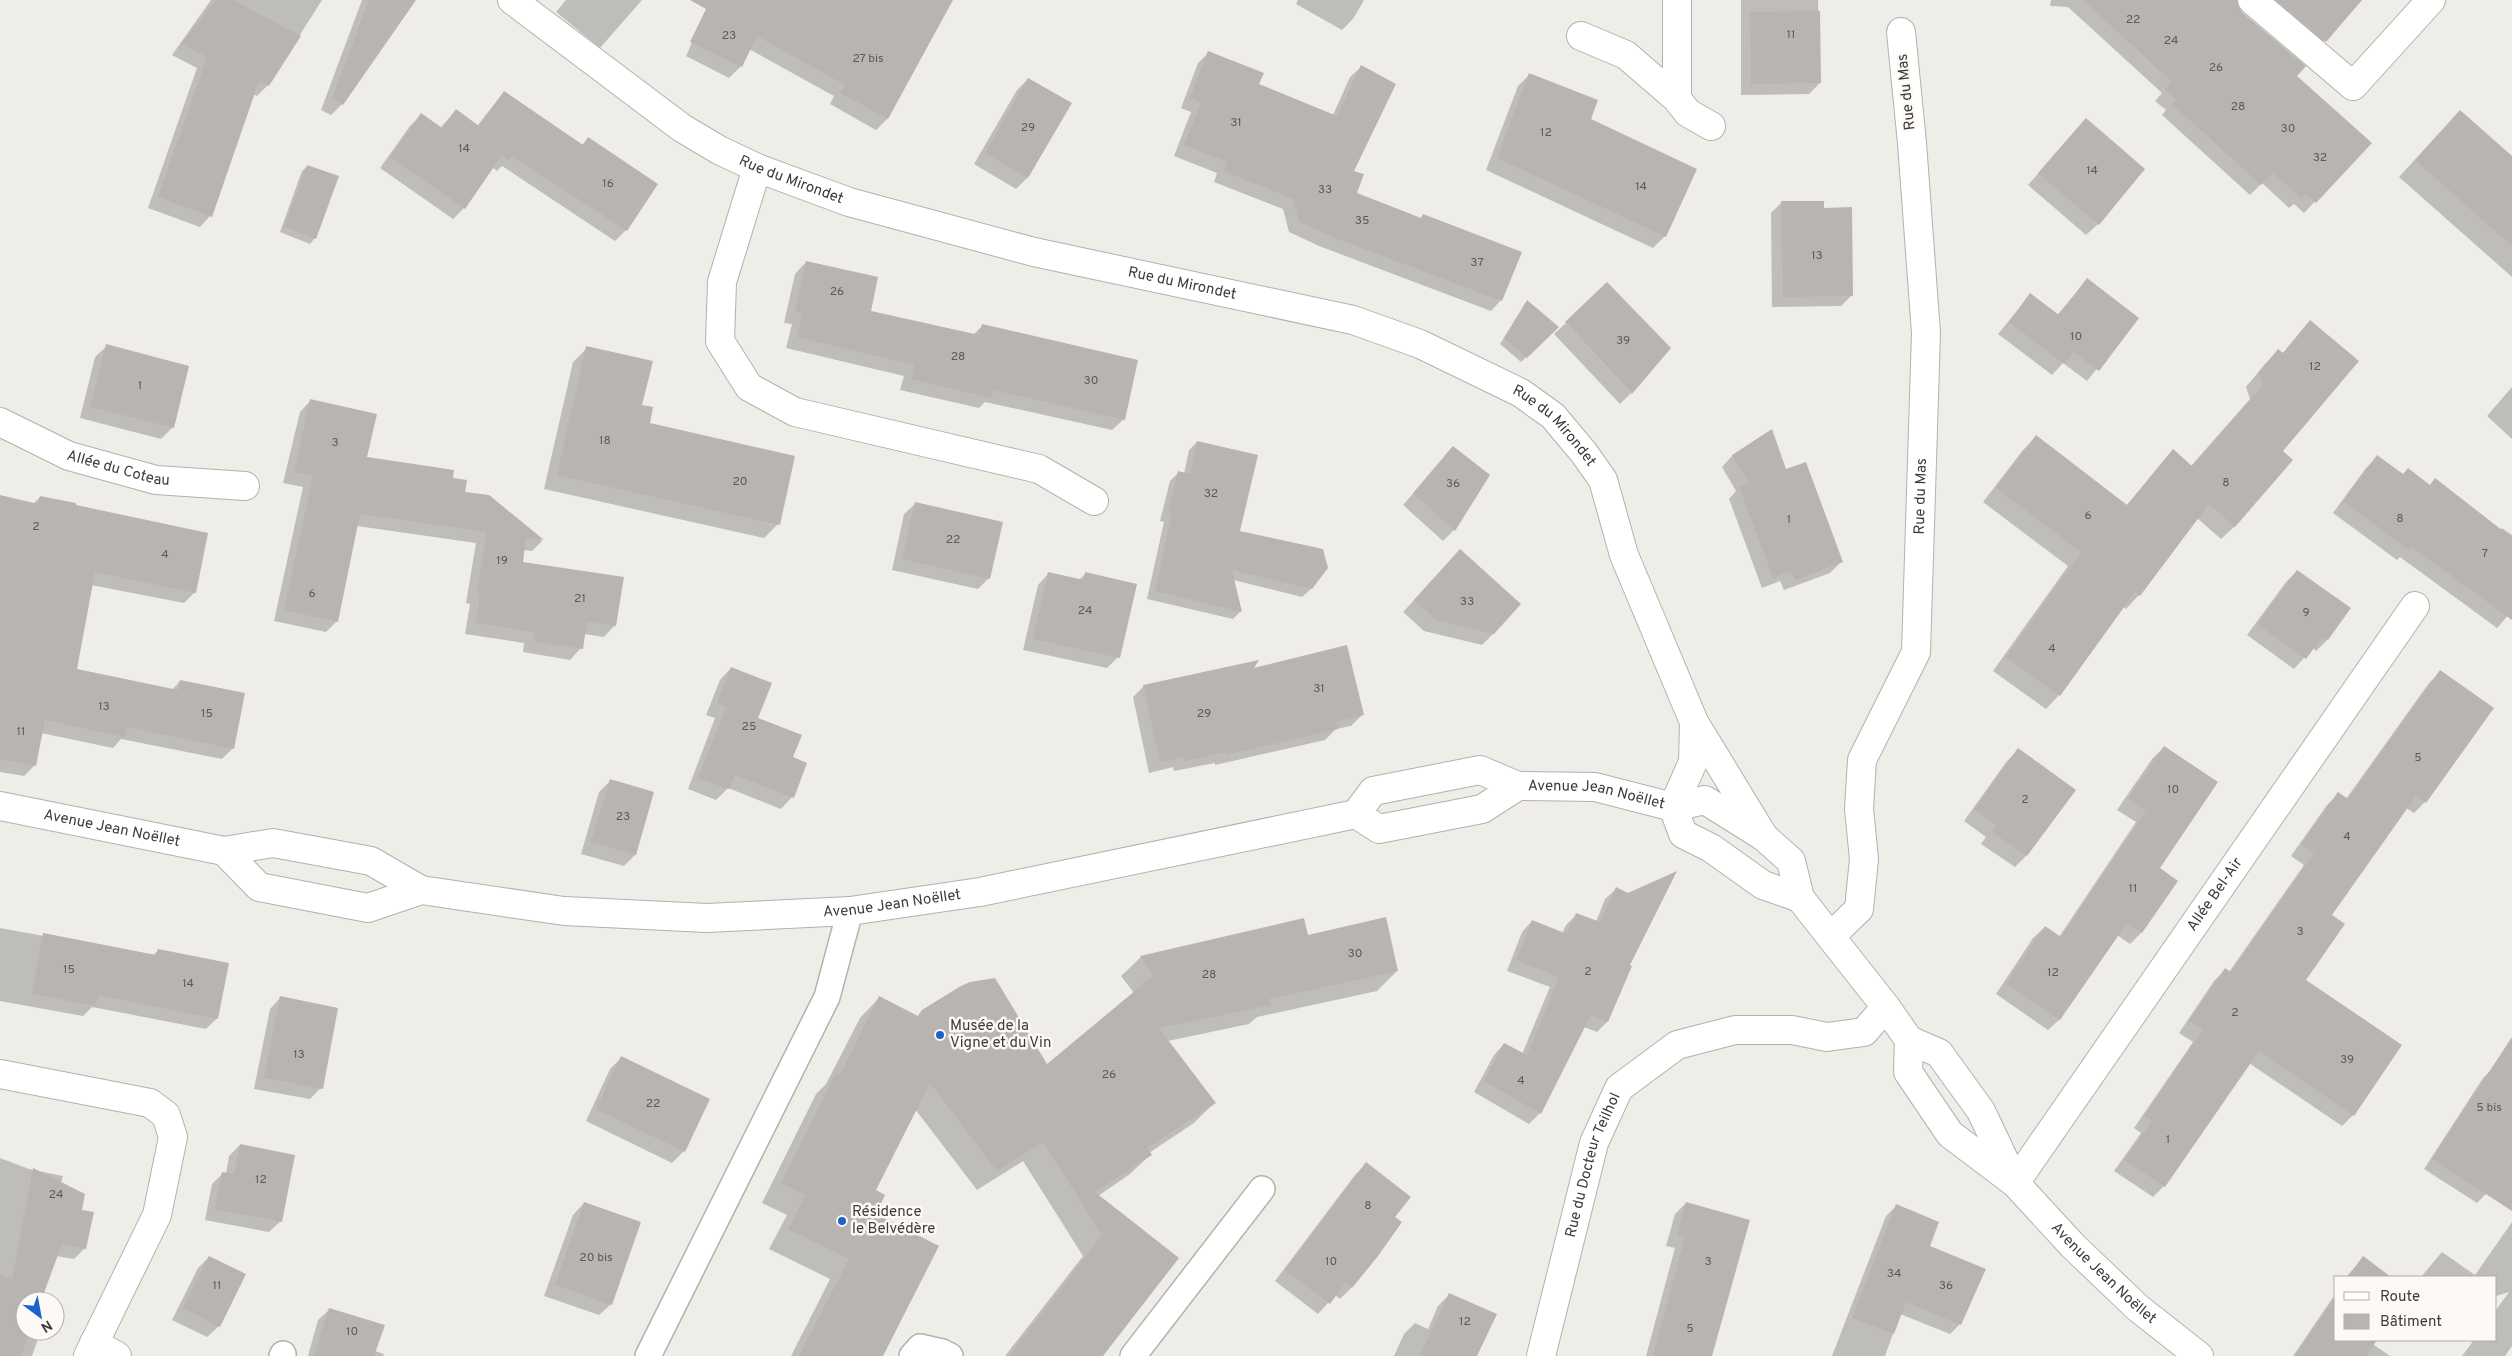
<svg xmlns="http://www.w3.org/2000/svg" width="2512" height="1356" viewBox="0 0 2512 1356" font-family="Overpass,sans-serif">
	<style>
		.shadow { fill: #0003 }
		.building { fill: #b8b5b1 }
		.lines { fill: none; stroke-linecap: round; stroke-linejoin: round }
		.lane-casing { stroke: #b4b1ad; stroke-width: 28 }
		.street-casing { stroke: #b4b1ad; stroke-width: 30 }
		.secondary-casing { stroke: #b4b1ad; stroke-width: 30 }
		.lane { stroke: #fff; stroke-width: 25 }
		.street { stroke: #fff; stroke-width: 28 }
		.secondary { stroke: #fff; stroke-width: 28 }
		.poi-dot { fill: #1c62cd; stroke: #fdfaf6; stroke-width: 2 }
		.labels { text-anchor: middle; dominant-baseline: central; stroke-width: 5; stroke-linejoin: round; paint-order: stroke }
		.number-label { font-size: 12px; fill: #5c5a58 }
		.street-label { font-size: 15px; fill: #3d3c3a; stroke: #fdfaf6 }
		.poi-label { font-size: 15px; fill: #3d3c3a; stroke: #fdfaf6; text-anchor: start }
	</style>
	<rect width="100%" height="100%" fill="#efede8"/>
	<g class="shadow">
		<path d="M211,0H322L268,85L257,96L253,94L210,216L200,227L148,208L197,68L172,55Z"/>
		<path d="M362,0H415L342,104L331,115L321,110Z"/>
		<path d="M566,0H642L600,48L556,12Z"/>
		<path d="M711,0H952L887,119L876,130L830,104L834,96L749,49L741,66L729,78L686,56Z"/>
		<path d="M1298,0H1364L1353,19L1342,30L1296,4Z"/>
		<path d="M1741,0H1818L1820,83L1809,94L1741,95Z"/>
		<path d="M2051,0H2213L2370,143L2304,213L2294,204L2289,208L2262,183L2250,195L2162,115L2166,110L2155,101L2162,93L2068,7L2050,6Z"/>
		<path d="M2249,0H2362L2309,57Z"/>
		<path d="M1209,52L1258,85L1333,115L1350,77L1361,67L1353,171L1355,193L1420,219L1424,215L1501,300L1491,311L1319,246L1289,232L1283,209L1214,182L1217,173L1174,156L1191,112L1181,108L1198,63Z"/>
		<path d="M1529,75L1589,120L1695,169L1665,236L1653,248L1486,170L1518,86Z"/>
		<path d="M1028,79L1070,103L1027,178L1016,189L974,164L1017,90Z"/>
		<path d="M504,92L582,145L588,139L626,230L615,241L502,166L497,171L492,167L464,208L453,219L380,168L410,126L421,115L440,128L456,111L477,126Z"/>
		<path d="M2086,119L2098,224L2086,235L2028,185Z"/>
		<path d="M2444,128L2512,158V277L2399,177Z"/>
		<path d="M308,166L315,238L310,244L280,232L302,171Z"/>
		<path d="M1782,202L1822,209L1852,295L1841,306L1772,307L1771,213Z"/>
		<path d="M806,262L869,312L973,335L982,326L1124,419L1112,430L985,402L979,408L900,390L904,376L786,348L792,324L784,323L795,274Z"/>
		<path d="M2087,280L2137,318L2087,381L2063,363L2052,375L1998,334L2030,295L2057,315Z"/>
		<path d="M1527,302L1557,327L1521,362L1500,344Z"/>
		<path d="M2310,322L2235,526L2221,539L2197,518L2139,595L2126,609L2123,606L2059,695L2046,709L1993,671L2068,566L1983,502L2023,450L2036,437L2126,506L2173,451L2191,466L2250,399L2246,387L2265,364L2278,351L2282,354Z"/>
		<path d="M1566,323L1631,393L1620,404L1554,334Z"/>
		<path d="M107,346L188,367L172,428L161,439L80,418L95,357Z"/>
		<path d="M587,348L641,406L648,424L778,524L764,538L544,489L573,362Z"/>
		<path d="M2512,387V439L2487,416Z"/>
		<path d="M311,400L366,458L452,479L463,493L488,496L542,541L532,551L523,550L521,563L615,625L604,637L584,634L581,648L570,660L523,652L524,643L465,634L470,604L466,603L476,543L357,526L337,621L326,632L274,621L303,487L283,483L300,412Z"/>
		<path d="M1772,431L1785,471L1841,562L1830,573L1784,590L1780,581L1762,588L1729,499L1736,491L1722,467L1732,456Z"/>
		<path d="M1197,442L1238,532L1311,589L1302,597L1233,580L1241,611L1233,619L1147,599L1164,522L1160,521L1170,481L1178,473L1184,474L1189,450Z"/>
		<path d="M1453,448L1454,530L1443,541L1403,505Z"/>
		<path d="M2377,457L2403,475L2429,486L2435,480L2500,530L2502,528L2512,535V611L2497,628L2400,557L2397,560L2333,513L2366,468Z"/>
		<path d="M40,497L195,592L184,603L91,585L75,670L172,690L180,681L233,748L222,759L121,739L113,748L41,733L35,765L24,776L0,772V499L33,504Z"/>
		<path d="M916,503L989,578L978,589L892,570L904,514Z"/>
		<path d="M1449,562L1493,634L1482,645L1424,631L1403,612Z"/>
		<path d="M2297,571L2349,608L2327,640L2316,651L2313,648L2294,669L2247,635L2286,582Z"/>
		<path d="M1049,573L1079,580L1086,573L1118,657L1107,668L1023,650L1038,585Z"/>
		<path d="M731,668L756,719L792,758L805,764L792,797L781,809L728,788L716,800L688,789L715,718L706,715L720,680Z"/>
		<path d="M1251,670L1363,714L1351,726L1336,729L1325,740L1215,765V763L1174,771L1173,767L1149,773L1133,697L1144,686Z"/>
		<path d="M2440,672L2425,802L2414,813L2406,808L2330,916L2304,981L2353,1115L2342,1126L2249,1063L2164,1186L2153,1197L2114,1171L2141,1133L2134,1128L2193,1042L2179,1033L2214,981L2226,969L2229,972L2304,865L2291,856L2327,805L2338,794L2346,799L2429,683Z"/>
		<path d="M2164,747L2158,869L2176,881L2141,933L2130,944L2117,935L2060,1019L2048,1030L1996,994L2033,938L2045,927L2059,937L2136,822L2117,810L2152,759Z"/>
		<path d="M2018,750L2074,790L2026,856L2015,867L1981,844L1986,837L1964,821L2007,761Z"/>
		<path d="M610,781L653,793L635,855L624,866L581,854L599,792Z"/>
		<path d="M1616,889L1629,966L1631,967L1607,1022L1597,1032L1584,1027L1540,1113L1529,1124L1474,1092L1494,1055L1504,1044L1522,1054L1550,987L1507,971L1522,932L1532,921L1562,934L1566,925L1577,914L1596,922L1605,899Z"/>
		<path d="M0,928L153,956L158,950L217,1018L206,1029L92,1007L83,1016L0,1001Z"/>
		<path d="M1307,937L1397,971L1377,991L1257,1017L1249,1024L1168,1041L1214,1103L1194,1123L1149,1153L1150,1155L1130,1174L1098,1196L1177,1258L1101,1356H1005L1083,1256L1023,1161L977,1190L915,1109L874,1191L881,1356H791L830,1279L769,1249L787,1215L762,1203L816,1094L826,1084L860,1018L879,998L917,1017L922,1011L1046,1066L1134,993L1121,976L1141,957Z"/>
		<path d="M280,998L321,1088L310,1099L254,1089L270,1009Z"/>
		<path d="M621,1058L708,1100L684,1151L672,1163L586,1121L610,1069Z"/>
		<path d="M2492,1069L2512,1082V1156L2486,1194L2477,1203L2424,1169L2483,1078Z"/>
		<path d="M240,1145L281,1221L269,1232L205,1220L212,1184L223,1173L226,1174L229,1156Z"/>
		<path d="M0,1158L29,1169L63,1176L61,1183L80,1211L85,1248L74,1259L56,1256L40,1301H25V1331H41L32,1356H0Z"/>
		<path d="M1366,1164L1393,1217L1351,1288L1340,1299L1335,1295L1318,1314L1275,1281L1355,1175Z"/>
		<path d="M584,1203L611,1304L599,1315L544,1296L573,1215Z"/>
		<path d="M1686,1203L1711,1356H1646L1675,1248L1666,1246L1675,1214Z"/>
		<path d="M1897,1205L1928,1246L1960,1324L1950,1334L1900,1314L1885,1356H1832L1886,1216Z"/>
		<path d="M2512,1222V1346L2505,1356H2462L2474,1340H2496V1310L2509,1292L2496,1296V1277H2421L2442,1252L2475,1275Z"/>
		<path d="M209,1257L219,1326L207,1337L172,1320L198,1268Z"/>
		<path d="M2363,1258L2389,1277H2346Z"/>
		<path d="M2336,1293V1340H2367L2390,1356H2293Z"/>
		<path d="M1449,1295L1476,1356H1394L1404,1334L1415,1323L1428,1329L1438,1306Z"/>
		<path d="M329,1310L375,1351L384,1354L383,1356H308L318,1320Z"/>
	</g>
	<g class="building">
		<path d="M216,0H233L301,36L269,86L259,81L212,217L158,197L207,57L181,44Z"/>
		<path d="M369,0H416L343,105L332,99Z"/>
		<path d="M690,0H953L888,119L840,93L845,85L757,36L742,67L690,42L706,9Z"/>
		<path d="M2083,0H2237L2242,12L2306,66L2297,76L2372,143L2316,203L2305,194L2301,198L2273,173L2261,185L2172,104L2176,99L2165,89L2172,82Z"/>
		<path d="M2276,0H2362L2326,42Z"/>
		<path d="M1820,11L1821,83L1751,84L1750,12Z"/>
		<path d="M1208,51L1264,73L1259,84L1337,116L1361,65L1396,84L1354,171L1364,174L1357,193L1421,218L1423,214L1522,252L1502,301L1330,236L1299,221L1293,199L1224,171L1227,162L1184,145L1201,102L1190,98Z"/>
		<path d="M1529,73L1598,100L1591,119L1697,169L1666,237L1497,158Z"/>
		<path d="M1028,78L1072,103L1028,178L985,153Z"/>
		<path d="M504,91L583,145L588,137L658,184L627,231L512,156L509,161L502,155L465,209L390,157L421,113L442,128L456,109L479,126Z"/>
		<path d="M2460,110L2512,156V246L2415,160Z"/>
		<path d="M2086,118L2145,169L2099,225L2038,173Z"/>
		<path d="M307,165L339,176L316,239L284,227Z"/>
		<path d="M1781,201H1824V208L1852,207L1853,296L1783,297Z"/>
		<path d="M806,261L878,277L871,311L979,335L982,324L1138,360L1125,420L993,390L991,398L911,379L914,365L797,337L802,313L795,312Z"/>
		<path d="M2087,278L2139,318L2099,371L2074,352L2064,364L2009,322L2030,293L2059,315Z"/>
		<path d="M1607,282L1671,348L1632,394L1565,322Z"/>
		<path d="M1527,300L1559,327L1527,358L1504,338Z"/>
		<path d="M2310,320L2359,361L2283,451L2293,460L2235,527L2209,504L2140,596L2135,592L2060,696L2006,657L2081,552L1996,488L2036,435L2127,505L2173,449L2192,466L2263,385L2258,373L2278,349L2283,353Z"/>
		<path d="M106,344L189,366L174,428L90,407Z"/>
		<path d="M586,346L653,361L642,405L653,407L650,423L795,456L780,525L557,475Z"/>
		<path d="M310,399L377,414L367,457L454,470L453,478L467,480L465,492L489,495L544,540L526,538L523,562L624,577L616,626L587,622L583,649L533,641L535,632L476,623L480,593L477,592L487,532L360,514L338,622L284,610L313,476L294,472Z"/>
		<path d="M1772,429L1786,469L1806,462L1843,562L1795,580L1791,571L1773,578L1739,487L1749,483L1732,455Z"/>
		<path d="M1197,441L1258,455L1240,531L1323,549L1328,568L1312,589L1232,570L1242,612L1155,591L1172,514L1168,513L1178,471L1190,474Z"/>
		<path d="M1453,446L1490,475L1455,531L1413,493Z"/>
		<path d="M2377,455L2403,474L2408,468L2430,485L2435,478L2512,538V620L2412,547L2409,550L2343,501Z"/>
		<path d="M0,495L38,504L40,496L76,503V505L208,533L196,593L95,572L77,669L178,690L180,680L245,693L234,749L127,727L125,737L45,720L36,766L0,759Z"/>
		<path d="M915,502L1003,522L990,579L902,559Z"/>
		<path d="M1460,549L1521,604L1494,634L1436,620L1414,600Z"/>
		<path d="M2297,570L2351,608L2328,640L2322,637L2306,659L2257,624Z"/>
		<path d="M1048,572L1084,580L1085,572L1137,584L1120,658L1033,639Z"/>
		<path d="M1347,645L1364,715L1336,722L1338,729L1226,755V752L1185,761L1184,757L1160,762L1143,685L1259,660L1254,668Z"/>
		<path d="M731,667L772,683L758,718L802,735L793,757L807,763L794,798L735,775L729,789L698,778L726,707L717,703Z"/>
		<path d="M2440,670L2494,708L2426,803L2416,796L2332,915L2345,924L2306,980L2402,1045L2354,1116L2259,1051L2165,1187L2124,1160L2152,1121L2144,1116L2203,1030L2189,1021L2225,968L2231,972L2314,853L2301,844L2338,792L2348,799Z"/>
		<path d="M2164,746L2218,782L2160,868L2178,881L2142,933L2127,923L2060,1020L2006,983L2045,926L2061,937L2146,811L2128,799Z"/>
		<path d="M2018,748L2076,790L2027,856L1992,832L1996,825L1974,809Z"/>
		<path d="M610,779L654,792L636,855L591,842Z"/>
		<path d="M1677,871L1630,965L1632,966L1608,1022L1591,1015L1541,1114L1484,1081L1504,1043L1527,1055L1559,977L1516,960L1532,920L1567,934L1576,913L1600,922L1616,887L1628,893Z"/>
		<path d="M1386,917L1398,971L1269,999L1271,1005L1159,1028L1216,1103L1147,1148L1152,1155L1095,1192L1179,1258L1103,1356H1009L1102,1235L1043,1142L997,1171L930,1083L876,1190L885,1195L876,1214L939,1246L883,1356H799L849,1259L788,1229L806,1195L781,1183L836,1073L840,1075L879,996L918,1016L922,1010L959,987L970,982L995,978L1047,1064L1154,975L1140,956L1304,918L1308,935Z"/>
		<path d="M43,933L156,955L158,949L229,963L218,1019L98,995L96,1006L32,994Z"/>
		<path d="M280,996L338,1008L323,1089L264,1078Z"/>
		<path d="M2512,1037V1211L2432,1159Z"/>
		<path d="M621,1056L710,1099L685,1152L596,1109Z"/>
		<path d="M240,1144L295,1155L282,1222L215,1209L222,1172L234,1174Z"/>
		<path d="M1366,1162L1411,1197L1395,1217L1402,1222L1378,1256L1352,1288L1345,1283L1330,1304L1285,1270Z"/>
		<path d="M33,1168L85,1194L82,1210L94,1212L86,1249L62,1244L41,1301H25V1331H30L21,1356H0V1275L12,1279Z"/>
		<path d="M584,1202L641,1222L612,1305L555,1285Z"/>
		<path d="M1686,1202L1750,1220L1712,1356H1653L1685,1237L1677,1235Z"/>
		<path d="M1896,1204L1939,1222L1930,1246L1986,1269L1961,1325L1906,1302L1894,1334L1852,1318Z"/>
		<path d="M209,1256L246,1274L220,1327L183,1308Z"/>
		<path d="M2363,1256L2391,1277H2348Z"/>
		<path d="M1449,1293L1497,1314L1477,1356H1420Z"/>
		<path d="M2336,1296V1340H2377L2366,1356H2295Z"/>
		<path d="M329,1308L385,1325L374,1356H314Z"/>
	</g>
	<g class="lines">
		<g class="lane-casing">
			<g id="lane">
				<path d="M282,1356L283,1354"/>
				<path d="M648,1356L827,997L850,911"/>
				<path d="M912,1356L920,1347L942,1352L950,1356"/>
				<path d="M1133,1356L1262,1189"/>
			</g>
		</g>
		<g class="street-casing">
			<g id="street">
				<path id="s1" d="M512,0L682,128L719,150L757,168L849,202L1034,252L1353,320L1420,344L1521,393L1553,416L1584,453L1603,480L1624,555L1694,722L1764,837"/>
				<path d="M1677,0V99"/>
				<path d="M2252,0L2353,86L2431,0"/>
				<path d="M1581,36L1626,55L1677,99L1688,113L1711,126"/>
				<path d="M757,168L722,282L720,341L749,387L795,412L1039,469L1094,501"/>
				<path id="s2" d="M0,422L69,456L156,480L245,486"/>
				<path d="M1673,807L1693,762L1694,722"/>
				<path id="s3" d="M1831,936L1859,909L1864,859L1859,809L1862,760L1916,652L1926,333L1912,143L1901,32"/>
				<path d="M0,1074L150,1103L166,1115L173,1137L157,1215L88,1356"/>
				<path id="s4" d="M2015,1183L2415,606"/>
				<path d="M94,1343L117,1356"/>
				<path id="s5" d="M1541,1356L1594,1143L1619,1088L1677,1045L1735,1030H1792L1827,1037L1864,1032L1886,1007"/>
			</g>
		</g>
		<g class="secondary-casing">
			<g id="secondary">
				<path id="s6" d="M0,806L224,851L273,843L371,861L421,890L564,911L707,918L850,911L980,892L1356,814L1373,791L1480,770L1518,786L1595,787L1673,807L1705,800L1764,837L1791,861L1800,898L1886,1007L1909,1040L1939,1053L1981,1111L2015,1183"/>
				<path d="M1673,807L1683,834L1711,848L1763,885L1800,898"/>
				<path d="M1356,814L1379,829L1482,809L1518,786"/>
				<path d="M224,851L259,887L368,908L421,890"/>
				<path id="s7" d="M1909,1040L1908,1072L1950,1134L2015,1183L2073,1246L2138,1308L2199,1356"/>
			</g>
		</g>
		<use href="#lane" class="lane"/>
		<use href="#street" class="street"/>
		<use href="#secondary" class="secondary"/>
	</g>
	<g class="poi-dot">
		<circle cx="940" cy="1035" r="5"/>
		<circle cx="842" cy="1221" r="5"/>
	</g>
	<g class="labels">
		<g class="number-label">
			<text x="2133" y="20">22</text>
			<text x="1791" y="35">11</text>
			<text x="729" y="36">23</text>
			<text x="2171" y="41">24</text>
			<text x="868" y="59">27 bis</text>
			<text x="2216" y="68">26</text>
			<text x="2238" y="107">28</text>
			<text x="1236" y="123">31</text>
			<text x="1028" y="128">29</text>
			<text x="2288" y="129">30</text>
			<text x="1546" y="133">12</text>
			<text x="464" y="149">14</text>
			<text x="2320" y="158">32</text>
			<text x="2092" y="171">14</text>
			<text x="608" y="184">16</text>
			<text x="1641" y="187">14</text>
			<text x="1325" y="190">33</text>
			<text x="1362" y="221">35</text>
			<text x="1817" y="256">13</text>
			<text x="1477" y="263">37</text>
			<text x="837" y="292">26</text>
			<text x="2076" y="337">10</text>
			<text x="1623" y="341">39</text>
			<text x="958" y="357">28</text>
			<text x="2315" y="367">12</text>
			<text x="1091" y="381">30</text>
			<text x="140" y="386">1</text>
			<text x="605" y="441">18</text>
			<text x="335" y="443">3</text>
			<text x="740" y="482">20</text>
			<text x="2226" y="483">8</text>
			<text x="1453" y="484">36</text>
			<text x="1211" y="494">32</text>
			<text x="2088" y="516">6</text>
			<text x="2400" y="519">8</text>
			<text x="1789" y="520">1</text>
			<text x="36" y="527">2</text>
			<text x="953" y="540">22</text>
			<text x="2485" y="554">7</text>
			<text x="165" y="555">4</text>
			<text x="502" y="561">19</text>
			<text x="312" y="594">6</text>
			<text x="580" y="599">21</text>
			<text x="1467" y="602">33</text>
			<text x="1085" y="611">24</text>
			<text x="2306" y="613">9</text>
			<text x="2052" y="649">4</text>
			<text x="1319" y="689">31</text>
			<text x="104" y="707">13</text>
			<text x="207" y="714">15</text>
			<text x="1204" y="714">29</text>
			<text x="749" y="727">25</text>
			<text x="21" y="732">11</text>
			<text x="2418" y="758">5</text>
			<text x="2173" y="790">10</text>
			<text x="2025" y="800">2</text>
			<text x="623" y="817">23</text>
			<text x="2347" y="837">4</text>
			<text x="2133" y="889">11</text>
			<text x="2300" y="932">3</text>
			<text x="1355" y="954">30</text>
			<text x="69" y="970">15</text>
			<text x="1588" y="972">2</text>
			<text x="2053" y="973">12</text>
			<text x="1209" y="975">28</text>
			<text x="188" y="984">14</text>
			<text x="2235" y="1013">2</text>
			<text x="299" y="1055">13</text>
			<text x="2347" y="1060">39</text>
			<text x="1109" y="1075">26</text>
			<text x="1521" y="1081">4</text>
			<text x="653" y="1104">22</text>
			<text x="2489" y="1108">5 bis</text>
			<text x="2168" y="1140">1</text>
			<text x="261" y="1180">12</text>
			<text x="56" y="1195">24</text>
			<text x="1368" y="1206">8</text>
			<text x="596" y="1258">20 bis</text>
			<text x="1331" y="1262">10</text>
			<text x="1708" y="1262">3</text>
			<text x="1894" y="1274">34</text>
			<text x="217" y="1286">11</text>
			<text x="1946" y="1286">36</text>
			<text x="1465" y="1322">12</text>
			<text x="1690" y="1329">5</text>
			<text x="352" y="1332">10</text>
		</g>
		<g class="street-label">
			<text transform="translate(1907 92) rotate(-96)">Rue du Mas</text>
			<text stroke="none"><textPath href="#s1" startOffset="334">Rue du Mirondet</textPath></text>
			<text stroke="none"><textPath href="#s1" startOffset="739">Rue du Mirondet</textPath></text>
			<text stroke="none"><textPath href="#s1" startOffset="1144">Rue du Mirondet</textPath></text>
			<text stroke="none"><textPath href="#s2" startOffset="128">Allée du Coteau</textPath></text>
			<text stroke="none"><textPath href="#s3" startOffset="465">Rue du Mas</textPath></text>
			<text stroke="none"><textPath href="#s6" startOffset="1640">Avenue Jean Noëllet</textPath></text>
			<text stroke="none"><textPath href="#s6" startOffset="114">Avenue Jean Noëllet</textPath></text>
			<text stroke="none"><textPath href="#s4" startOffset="351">Allée Bel-Air</textPath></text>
			<text stroke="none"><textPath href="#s6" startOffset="909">Avenue Jean Noëllet</textPath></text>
			<text stroke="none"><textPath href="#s5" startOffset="198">Rue du Docteur Teilhol</textPath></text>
			<text stroke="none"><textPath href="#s7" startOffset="315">Avenue Jean Noëllet</textPath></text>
		</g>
		<g class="poi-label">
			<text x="950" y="1026">Musée de la<tspan x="950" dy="17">Vigne et du Vin</tspan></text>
			<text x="852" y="1212">Résidence<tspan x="852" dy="17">le Belvédère</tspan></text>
		</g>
	</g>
	<rect x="2334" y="1276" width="162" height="65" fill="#fdfaf6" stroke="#b0aeab"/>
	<rect x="2344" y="1292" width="25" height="8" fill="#ffffff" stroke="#b0aeab"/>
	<text x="2380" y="1301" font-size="15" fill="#3d3c3a">Route</text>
	<rect x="2344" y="1314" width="25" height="15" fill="#b8b5b1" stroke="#b0aeab"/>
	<text x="2380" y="1326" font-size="15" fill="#3d3c3a">Bâtiment</text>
	<g transform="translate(40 1316) rotate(148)"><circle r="24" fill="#fdfaf6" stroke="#b0aeab"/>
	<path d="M0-4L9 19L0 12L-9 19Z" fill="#1c62cd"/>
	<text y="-8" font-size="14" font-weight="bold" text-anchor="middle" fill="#3d3c3a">N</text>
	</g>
</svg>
